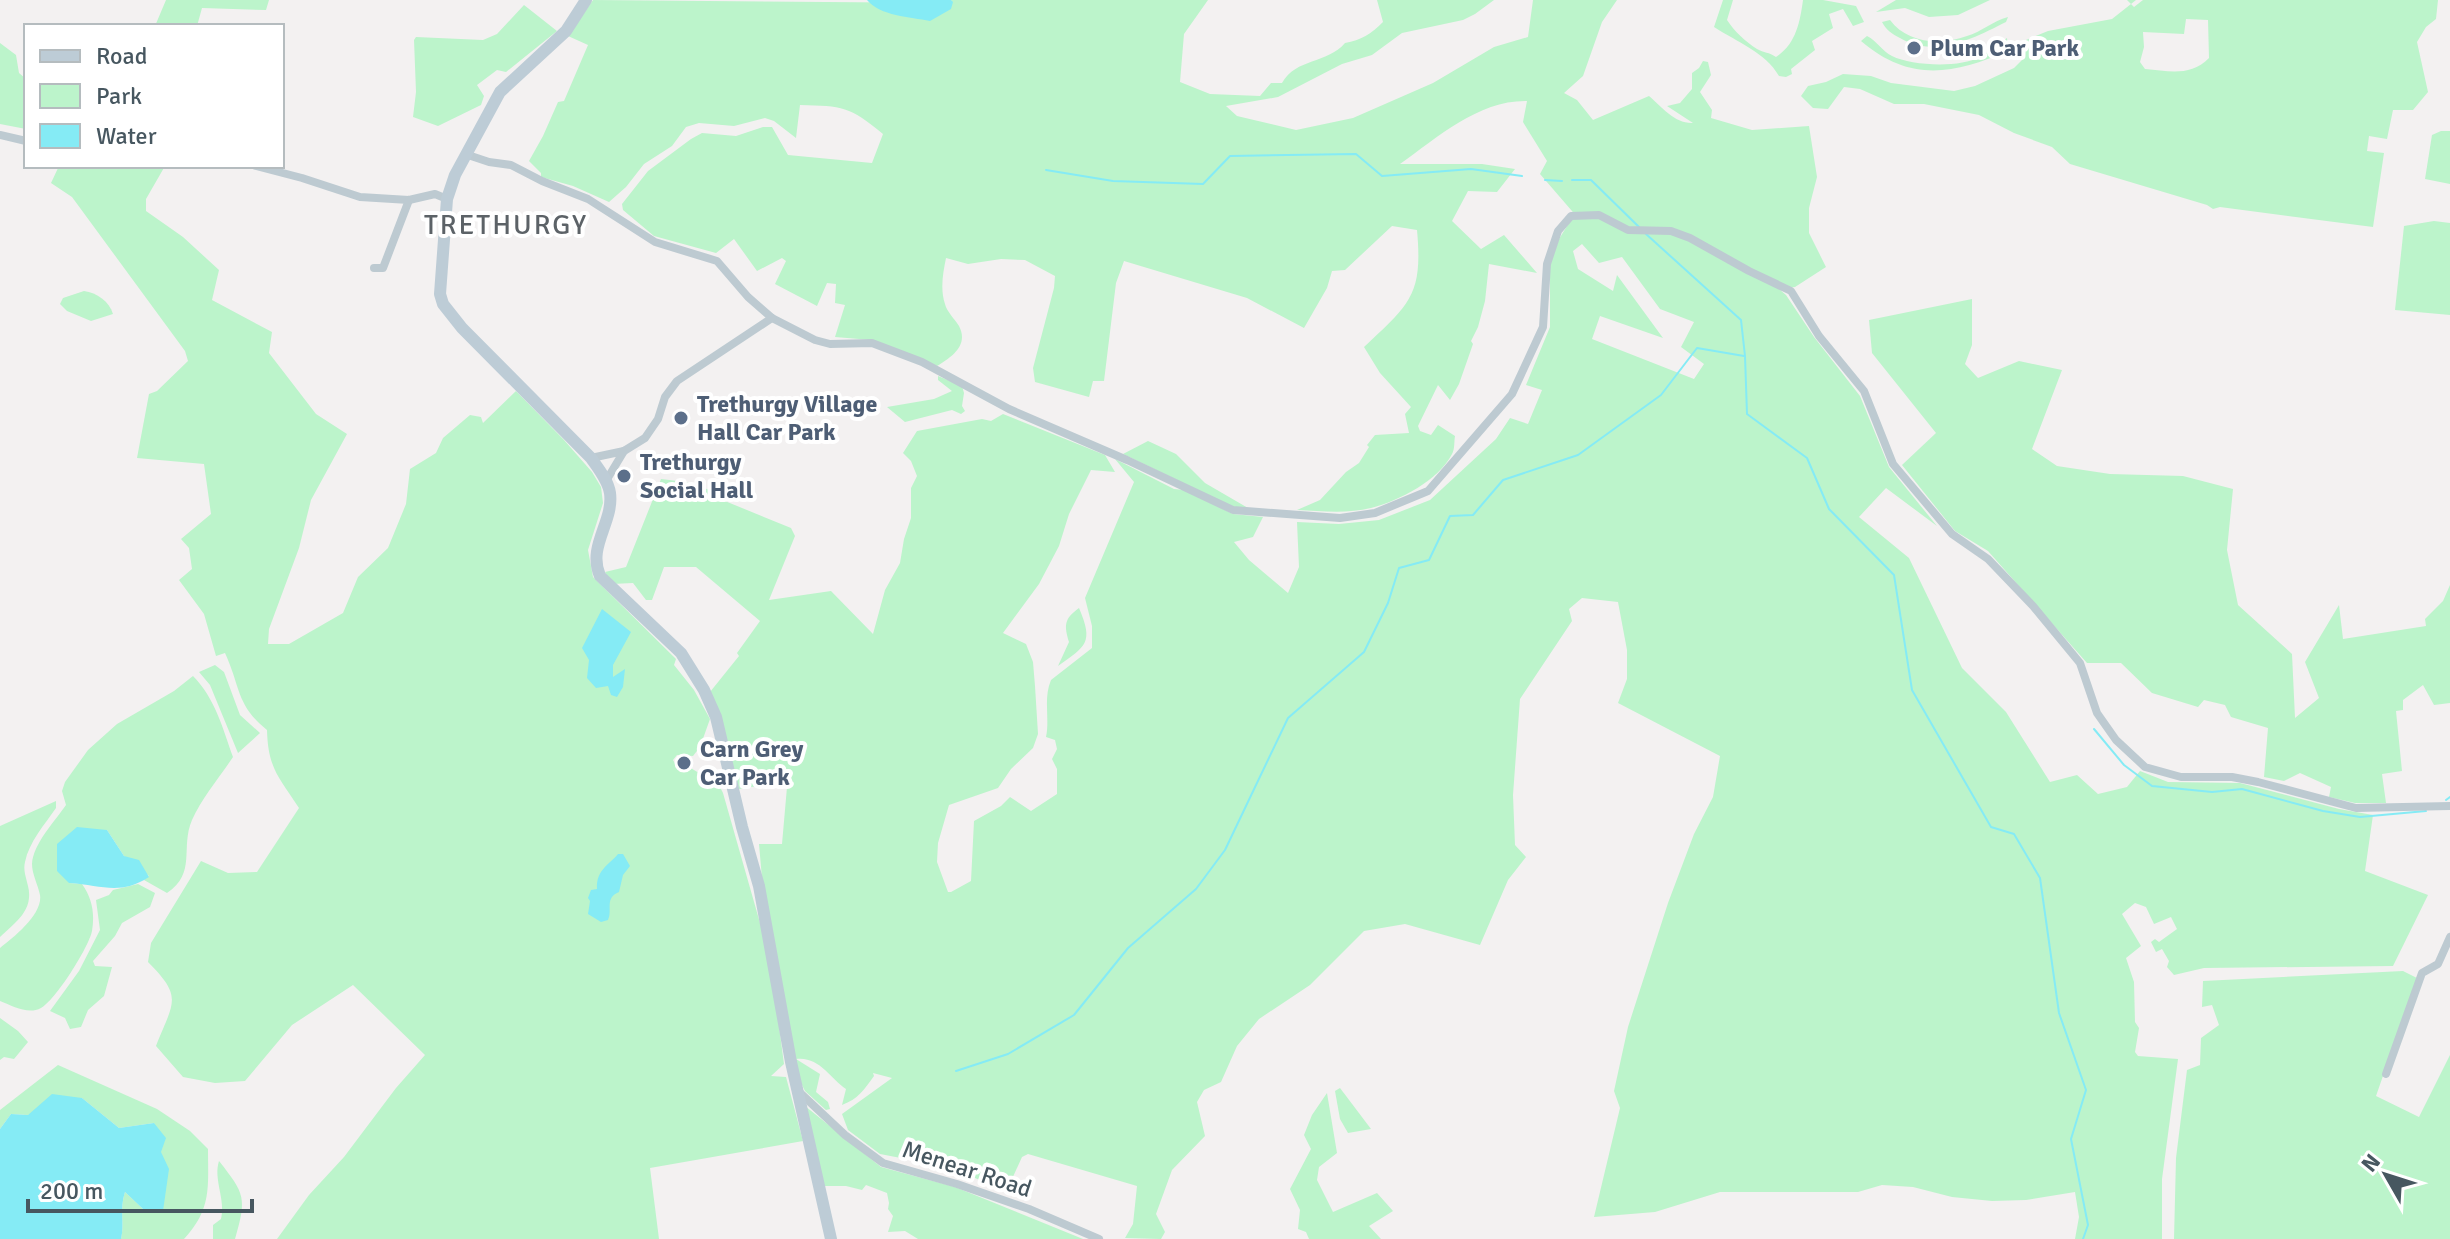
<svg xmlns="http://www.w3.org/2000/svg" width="2450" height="1239" viewBox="0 0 2450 1239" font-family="Signika,sans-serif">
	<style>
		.green { fill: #bcf4cb; fill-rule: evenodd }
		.water { fill: #85ebf5 }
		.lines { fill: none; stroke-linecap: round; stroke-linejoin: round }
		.stream { stroke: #85ebf5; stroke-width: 2 }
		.street { stroke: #bdcad1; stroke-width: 8 }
		.secondary { stroke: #bdccd6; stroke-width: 12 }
		.service-dot { fill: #5c6f8a; stroke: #fff; stroke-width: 3 }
		.labels { text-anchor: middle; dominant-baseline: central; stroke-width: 8; stroke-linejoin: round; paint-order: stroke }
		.service-label { font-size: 24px; font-weight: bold; fill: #4e5e75; stroke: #fff; text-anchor: start }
		.street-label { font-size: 24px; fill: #475760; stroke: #fff }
		.quarter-label { font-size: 28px; letter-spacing: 2px; fill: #5c6267; stroke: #fff }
	</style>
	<rect width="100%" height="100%" fill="#f3f1f1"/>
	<g class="green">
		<path d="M166,0H269L266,10L202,8L197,26H155Z"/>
		<path d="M593,0L952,3L951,0H1208L1184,34L1180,82L1210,94L1260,96L1271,83H1282C1296,58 1327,64 1345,43C1361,40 1371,34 1383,22L1377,0H1494L1475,14L1463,20L1402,33L1372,55L1342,64L1278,97L1226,106L1237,116L1296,130L1353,118L1433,83L1494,47L1528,37L1533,0H1617L1602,22L1583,76L1564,93L1577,100L1593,120L1649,96C1662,107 1675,124 1693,123L1667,106L1680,103L1692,89V73L1699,68L1703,61L1708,62L1711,75L1700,92L1712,110L1711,118L1752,130L1809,126L1817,177L1809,208V233L1826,267L1795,287L1779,289L1786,295L1814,337L1860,396L1889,467L1937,526L1886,488L1859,517L1909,558L1962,668L2006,712L2050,782L2077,775L2098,794L2127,787L2140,771L2168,782L2240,783L2339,809L2373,815L2365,871L2428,895L2393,966L2204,968L2174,975L2167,967L2169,961L2162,949L2156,952L2151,942L2155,939L2159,942L2177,929L2171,917L2154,924L2146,907L2135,903L2122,914L2141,946L2126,958L2134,982L2135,1022L2139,1028L2135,1052L2138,1056L2178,1059L2162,1179V1239H2075L2079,1217L2075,1192L2026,1200L1992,1201L1952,1197L1913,1187L1882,1185L1858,1192H1720L1655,1212L1594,1217L1620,1108L1614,1091L1628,1027L1668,903L1694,834L1713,797L1720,756L1618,703L1627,679V650L1618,602L1582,598L1569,609L1572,621L1520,699L1513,795L1515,845L1526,857L1508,880L1480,945L1405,924L1364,931L1310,985L1259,1019L1237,1046L1221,1082L1204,1090L1197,1102L1205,1136L1172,1170L1156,1214L1165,1232L1161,1239L1125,1238L1133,1224L1137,1186L1028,1154L1022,1157L1006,1192L953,1168L880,1154L848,1130L842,1114L892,1078L873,1073L874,1076C864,1090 858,1099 842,1105L846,1089C830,1078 819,1056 796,1059L820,1074L816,1092L828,1102L830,1109L826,1110L805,1091L800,1081L763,890L759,844H782L787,787L782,782L739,789L710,692L739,656L737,653L760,621L696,567H664L652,600H646L633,583L612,584L605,572L626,567L661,479L686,482L710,490L720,499L791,528L795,536L769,600L831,591L873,634L885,590L900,563L904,539L911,518V488L917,476L911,461L903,453L917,431L982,419L991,421L1003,414L1105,455L1115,472L1091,470L1069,514L1059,546L1039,584L1003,633L1026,644L1033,662L1035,686L1038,734L1033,748L1011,769L998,788L949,805L938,843L937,862L948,892H951L971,881L974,821L1001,806L1010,797L1031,811L1057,794V769L1052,759L1057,749L1055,740L1046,737C1050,718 1043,699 1051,680L1092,648V626L1085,598L1134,482L1115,459L1174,489L1184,490L1233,514L1263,517L1253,537L1234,542L1249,560L1288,593L1299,567L1297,522L1339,524L1379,520L1430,500L1496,439L1510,418L1528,424L1542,390L1526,385L1550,327V265L1559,239L1572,218H1578L1540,174L1547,161L1523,122L1527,101C1479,100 1438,137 1400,164H1482L1515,169L1497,192L1468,191L1452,221L1481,249L1504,235L1537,273L1489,264L1485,301L1478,327L1471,341L1473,344L1459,384L1450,400L1438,385L1418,426L1420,431L1431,435L1438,425L1455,436C1454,441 1455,449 1452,454C1439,480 1399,501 1371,508C1347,514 1321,511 1297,510L1320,500L1346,472L1359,463L1369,447L1367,445L1375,435L1409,433L1405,414L1411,407L1380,373L1364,347C1410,304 1423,295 1417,230L1392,226L1345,270L1332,271L1327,288L1304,328L1247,298L1124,261L1116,283L1104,381H1093L1089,397L1035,382L1033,368L1054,288L1055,276L1025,260L1001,259L968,264L946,258C943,273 940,289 945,304C947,312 954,318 959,326C969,345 952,357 937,366L871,340L835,337L845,305L835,303L836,284L827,283L817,306L775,284L786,261L782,258L757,271L734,239L716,253L654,236L623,210L622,204L648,171L691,139L702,133L736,136L763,127H772L788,155L872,163L883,134C849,106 843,106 800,105L796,138L774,121L765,118L734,126L699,123L686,127L672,146L644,164L626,187L609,202L573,186L541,177V173L529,161L543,136L558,102L564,101L588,45L568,36ZM1582,244L1599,263L1622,257L1660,309L1694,322L1681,347L1704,364L1694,379L1592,339L1600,316L1663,338L1617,275L1613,291L1578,269L1573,251Z"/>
		<path d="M1723,0H1733L1727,20C1734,31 1746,42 1757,49C1764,53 1769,52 1776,57C1796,44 1800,22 1803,0H1823L1856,6L1864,22L1853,26L1843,9L1829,14L1833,28L1812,41L1815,50L1791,69L1792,74L1786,77L1779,76C1765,52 1737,42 1714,27Z"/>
		<path d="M1896,0H1990L1958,15L1929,17L1905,8L1876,12Z"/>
		<path d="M2127,0H2136L2131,4L2134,7L2143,0H2438L2436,19L2426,27L2417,42L2428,92L2413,110H2393L2387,139L2369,136L2367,151L2384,153L2373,227L2220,207L2213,209L2207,205L2070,164L2052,147L2014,133L1979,115L1924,104H1894L1860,89L1844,87L1828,109L1813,108L1801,96L1808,86L1826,82L1843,74L1871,76L1891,83L1954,91L1975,86L2014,68L2025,57L2026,40L2048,31L2112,19L2131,4ZM2186,19L2208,20L2209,58C2190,77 2169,71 2145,69L2140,62L2144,47L2143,32L2184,34Z"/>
		<path d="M524,5L557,31L506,72L497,70L477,85L484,96L481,105L438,126L413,117L416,92L414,40L416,37L483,40L497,34Z"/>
		<path d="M2008,17L2006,22C1974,38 1936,59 1900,38C1892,34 1886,30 1882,22L1890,20C1907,43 1940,46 1967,36C1981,32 1993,21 2008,17Z"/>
		<path d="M1867,36C1877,41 1882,51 1892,56C1912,66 1960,68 1980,57C1989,52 1998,44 2007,38L2008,51C1954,74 1910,83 1861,41Z"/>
		<path d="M0,43L16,55L19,73L26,79V129L0,124Z"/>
		<path d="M2441,131H2450V184L2425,179L2432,135Z"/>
		<path d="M59,166H165L146,199V211L183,237L219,270L212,300L272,332L269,353L316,414L347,434L311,500L299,548L269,629L268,644H289L343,613L358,577L388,548L406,504L410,469L436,453L443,438L470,415L481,417L483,423L516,391L564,440L592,472L601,487L603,503L588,550L593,577L676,659L674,665L694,690L710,719L700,747L693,756L677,755L673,760L680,772L689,767L719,785L723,793L770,958L784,1064L771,1076L786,1077L803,1141L650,1168L659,1239H277L309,1195L344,1157L396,1088L425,1055L353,985L292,1025L245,1081L215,1083L183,1077L156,1046C173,1002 184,998 148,962L151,943L201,861L228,873L257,872L299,808C279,777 268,769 267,730C236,705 241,688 225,653L216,656L204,614L179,580L192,569L189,548L181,539L211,514L204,464L137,458L149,394L157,391L188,361L185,351L72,197L51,183Z"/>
		<path d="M2434,221L2450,223V315L2395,310L2404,226Z"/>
		<path d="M84,291C97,293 109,301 113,314L91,321L67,311L60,304L63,298Z"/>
		<path d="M1972,299V345L1965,364L1978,378L2019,361L2062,370L2032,449L2057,466L2110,474L2183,476L2233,489L2227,550L2238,605L2292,654L2295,718L2319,698L2305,662L2339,605L2343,639L2426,626L2425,619L2443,601L2450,585V703L2434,705L2423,685L2403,700V710L2396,711L2402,771L2382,774L2386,803H2355L2329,797L2331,787L2300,773L2284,781L2264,777L2268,728L2231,717L2225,705L2204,700L2198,707L2152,693L2121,663H2087L1988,551L1955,531L1902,465L1936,433L1872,353L1869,320Z"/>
		<path d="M938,376L962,386L964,393L962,406L965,411L961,414L952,410L905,422L887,407L934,399L952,391L938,380Z"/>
		<path d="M1148,441L1176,454L1205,483L1248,508L1233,507L1123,454Z"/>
		<path d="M1079,608C1094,643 1086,646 1058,666L1069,642C1064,625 1064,619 1079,608Z"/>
		<path d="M215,665L224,672L240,715L260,733L238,753L210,685L199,672Z"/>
		<path d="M193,676C215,698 223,729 233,757C219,778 202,798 192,820C180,848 197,873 167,893L144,880L149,876L124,856L107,830L69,883L82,884C92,898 95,913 92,931C89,947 55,1001 41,1008C28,1015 13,1006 0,1001V948C14,937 43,914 40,895C38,885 32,874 32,864C33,844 55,821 66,805L62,791L65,782L88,750L117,724L174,691Z"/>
		<path d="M56,801V808C45,824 29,842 25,862C23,870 26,877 28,886C34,910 16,922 0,937V826Z"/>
		<path d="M138,884L155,893L150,907L122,923L115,936L93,961L95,966L112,967L104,996L88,1010L81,1027L70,1029L65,1018L50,1011L79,971L100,930L96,900L109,895L113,890Z"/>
		<path d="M2403,971L2417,978L2376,1096L2419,1117L2450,1055V1239H2174L2176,1158L2187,1070L2200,1065L2201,1038L2219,1025L2212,1005L2202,1007L2203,981Z"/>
		<path d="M0,1018L18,1031L28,1042L14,1059L4,1057L0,1060Z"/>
		<path d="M58,1065L157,1109L190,1131L208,1149C208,1187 212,1209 184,1239H121C125,1223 119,1211 125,1192L143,1209L163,1210L161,1152L154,1123L119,1128L82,1098L28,1115L11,1114L0,1129V1110Z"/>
		<path d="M1340,1088L1371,1129L1348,1133L1340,1119L1335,1091Z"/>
		<path d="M1327,1093L1337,1153L1319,1167L1317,1180L1333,1212L1377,1193L1393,1211L1369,1226L1381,1239H1309L1306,1232L1298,1229L1300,1210L1290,1189L1311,1149L1304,1135L1312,1115Z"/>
		<path d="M805,1106L881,1167L955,1187L1083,1239H918L905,1231L888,1232L893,1216L888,1209L889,1203L887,1193L866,1185L862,1190L846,1186H824Z"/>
		<path d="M219,1161C245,1194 247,1198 235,1239H213V1225L221,1219C226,1200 213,1179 219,1161Z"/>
	</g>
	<g class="water">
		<path d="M867,0H951L953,2L951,9L930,21C910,17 880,16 867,0Z"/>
		<path d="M602,609L631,632L613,665V677L625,669L623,687L617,697L611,695L608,686L596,688L587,678L589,660L582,648Z"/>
		<path d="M77,827L107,830L124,856L139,860L149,877C119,896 102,885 69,883L57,871V844Z"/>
		<path d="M618,854H623L630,866L623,875L619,892C604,898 613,910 608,920L601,922L588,914L590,901L588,898L591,890L597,889C596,870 608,866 618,854Z"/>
		<path d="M52,1094L82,1098L119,1128L154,1123L166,1138L161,1152L169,1169L163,1211L143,1209L125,1192C119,1210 125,1223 121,1239H0V1129L11,1114L28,1115Z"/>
	</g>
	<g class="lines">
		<g class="stream">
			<path d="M1046,170L1113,181L1203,184L1230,156L1356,154L1382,176L1471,169L1522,176"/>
			<path d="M1545,180L1562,181"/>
			<path d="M1572,180H1591L1639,227"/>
			<path d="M1646,234L1741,320L1745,356L1747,414L1807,458L1829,509L1894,575L1912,690L1991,827L2014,834L2040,878L2059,1013L2086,1090L2071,1139L2088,1225L2083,1239"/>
			<path d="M2094,729L2124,765L2152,786L2212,792L2242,789L2323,811L2360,817L2426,811"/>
			<path d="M2446,800L2450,797"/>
			<path d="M956,1071L1008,1054L1074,1015L1128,948L1196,889L1225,850L1288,718L1364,652L1388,603L1399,568L1429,560L1450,516L1473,515L1503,480L1578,455L1661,395L1697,348L1744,356"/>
		</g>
		<g class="street">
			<path d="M0,135L26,141"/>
			<path d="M465,154L489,162L511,165L542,181L588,199L655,242L717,261L748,297L772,318L815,340L830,344L872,343L922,362L1009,409L1127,460L1233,510L1340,518L1375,513L1428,491L1512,394L1543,327L1547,264L1558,231L1571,216L1599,215L1628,230L1671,231L1690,238L1749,271L1791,291L1819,336L1864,391L1893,464L1952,534L1988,559L2033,606L2080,663L2097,713L2116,740L2145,767L2181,777H2232L2258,782L2356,808L2450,806"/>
			<path d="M256,166L302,178L360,197L409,200L435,194L447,199"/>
			<path d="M374,268H383L409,200"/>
			<path d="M591,458L624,451L645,438L658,419L665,397L677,381L772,318"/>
			<path d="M606,481L624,451"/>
			<path d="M2386,1074L2422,973L2438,964L2450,937"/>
			<path d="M797,1090L845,1135L883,1163L957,1184L1029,1209L1099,1239"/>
		</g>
		<path class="secondary" d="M586,0L566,31L500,92L455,175L447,199L440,294L443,304L462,328L591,458C598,468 608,480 610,493C614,522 587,546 600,576L681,653L704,690L716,717L742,827L759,886L791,1062L831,1239"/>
	</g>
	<g class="service-dot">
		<circle cx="1914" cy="48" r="8"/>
		<circle cx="681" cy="418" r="8"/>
		<circle cx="624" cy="476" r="8"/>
		<circle cx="684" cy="763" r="8"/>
	</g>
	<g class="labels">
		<g class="service-label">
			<text x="1930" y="48">Plum Car Park</text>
			<text x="697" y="404">Trethurgy Village<tspan x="697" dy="28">Hall Car Park</tspan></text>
			<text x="640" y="462">Trethurgy<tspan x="640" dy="28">Social Hall</tspan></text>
			<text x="700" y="749">Carn Grey<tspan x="700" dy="28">Car Park</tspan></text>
		</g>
		<g class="street-label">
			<text transform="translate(967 1169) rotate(18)">Menear Road</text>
		</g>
		<g class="quarter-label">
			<text x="506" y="225">TRETHURGY</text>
		</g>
	</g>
	<rect x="24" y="24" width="260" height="144" fill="#ffffff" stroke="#b5bcbf" stroke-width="2"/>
	<rect x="40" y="50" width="40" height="12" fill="#bdccd6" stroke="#b5bcbf" stroke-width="2"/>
	<text x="96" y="64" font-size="24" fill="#475760">Road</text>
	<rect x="40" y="84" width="40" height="24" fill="#bcf4cb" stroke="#b5bcbf" stroke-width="2"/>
	<text x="96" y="104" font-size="24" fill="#475760">Park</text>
	<rect x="40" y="124" width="40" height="24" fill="#85ebf5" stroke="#b5bcbf" stroke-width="2"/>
	<text x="96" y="144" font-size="24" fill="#475760">Water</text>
	<g transform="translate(2386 1175) rotate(309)" stroke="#ffffff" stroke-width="6" paint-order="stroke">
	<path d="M0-6L14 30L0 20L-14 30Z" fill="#475760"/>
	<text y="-12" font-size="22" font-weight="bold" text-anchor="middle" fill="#475760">N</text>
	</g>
	<path d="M28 1199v12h224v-12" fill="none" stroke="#475760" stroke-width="4"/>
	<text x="40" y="1199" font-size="24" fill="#475760" stroke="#ffffff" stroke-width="6" paint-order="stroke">200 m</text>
</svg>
